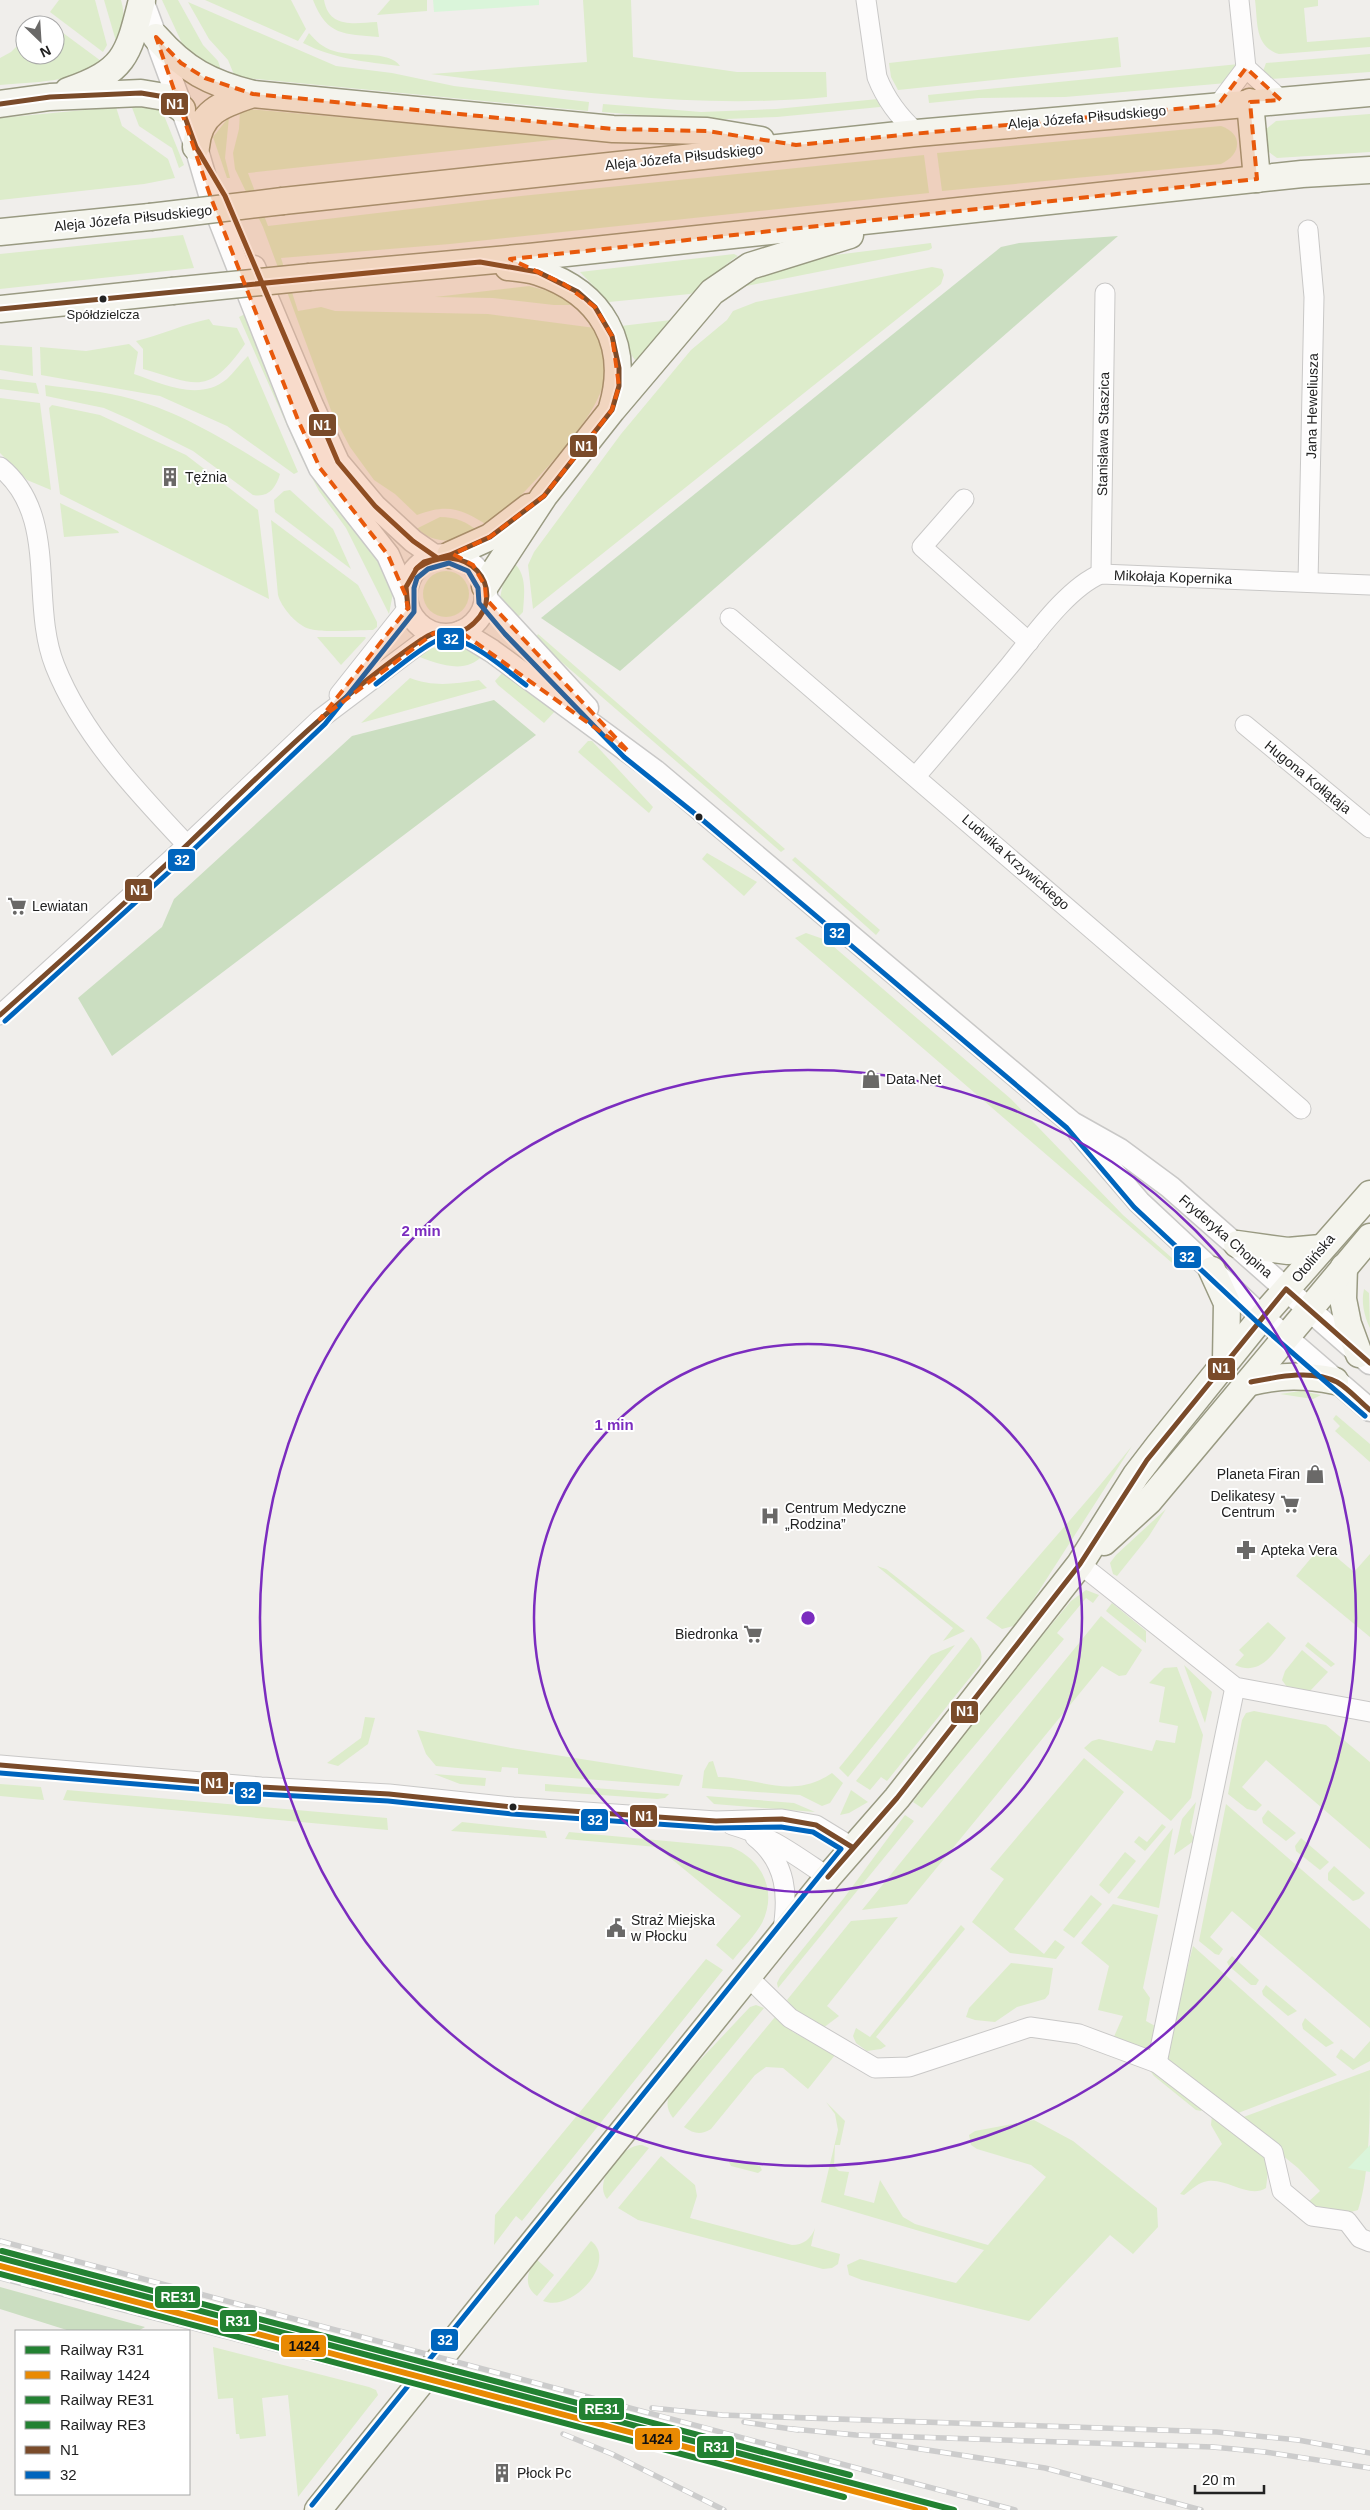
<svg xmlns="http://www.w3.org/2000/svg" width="1370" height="2510" viewBox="0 0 1370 2510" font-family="Helvetica,sans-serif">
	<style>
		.grass { fill: #ddeccb }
		.forest { fill: #cbdec1 }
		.park { fill: #daf5da }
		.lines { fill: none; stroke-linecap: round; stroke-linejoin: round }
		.minor-casing { stroke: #c9c8c7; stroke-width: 21 }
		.tertiary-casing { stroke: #c9c8c7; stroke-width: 25 }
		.secondary-casing { stroke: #999a82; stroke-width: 29 }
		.minor { stroke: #fdfcfc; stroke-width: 19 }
		.tertiary { stroke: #fdfcfc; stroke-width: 22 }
		.secondary { stroke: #f4f4ed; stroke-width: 26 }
		.rail-casing { stroke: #ccc; stroke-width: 5.5 }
		.rail { stroke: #fff; stroke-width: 4; stroke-dasharray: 11; stroke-linecap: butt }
		.secondary-bridge-casing { stroke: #999a82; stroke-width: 29; stroke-linecap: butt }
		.secondary-bridge { stroke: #f4f4ed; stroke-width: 26 }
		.bus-1-casing { stroke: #fff; stroke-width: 9 }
		.bus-2-casing { stroke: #fff; stroke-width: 9 }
		.bus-1 { stroke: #7a4b2a; stroke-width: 5 }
		.bus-2 { stroke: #0065bd; stroke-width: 5 }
		.rail-1-casing { stroke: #fff; stroke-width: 10 }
		.rail-2-casing { stroke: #fff; stroke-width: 10 }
		.rail-3-casing { stroke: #fff; stroke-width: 10 }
		.rail-4-casing { stroke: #fff; stroke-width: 10 }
		.rail-1 { stroke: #238132; stroke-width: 6 }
		.rail-2 { stroke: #e98a03; stroke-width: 6 }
		.rail-3 { stroke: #238132; stroke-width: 6 }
		.rail-4 { stroke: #238132; stroke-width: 6 }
		.marked { fill: #e8590c; fill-opacity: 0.2; stroke: #e8590c; stroke-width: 4; stroke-dasharray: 10 6; stroke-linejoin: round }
		.ring { fill: none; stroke: #7b2cbf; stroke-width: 2.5 }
		.bus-dot { fill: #222; stroke: #fff; stroke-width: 2 }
		.labels { text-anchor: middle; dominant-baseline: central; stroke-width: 4; stroke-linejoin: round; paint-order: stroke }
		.bus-label { font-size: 13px; fill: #222; stroke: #fff }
		.street-label { font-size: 14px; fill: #222; stroke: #fff }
		.poi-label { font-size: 14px; fill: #222; stroke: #fff; text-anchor: start }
		.centre { fill: #7b2cbf; stroke: #fff; stroke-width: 2.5 }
		.ring-label { font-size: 15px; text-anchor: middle; font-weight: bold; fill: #7b2cbf; stroke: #fff; stroke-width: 4; stroke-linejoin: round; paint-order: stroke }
		.line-badge { stroke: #fff; stroke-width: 2 }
		.badge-label { font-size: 14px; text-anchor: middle; font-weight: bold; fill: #fff }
		.pale-badge-label { font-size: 14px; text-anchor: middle; font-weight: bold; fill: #111 }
	</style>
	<rect width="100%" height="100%" fill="#f0eeeb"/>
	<g class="grass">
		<path d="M59,0H95L107,45L103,52L50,12Z"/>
		<path d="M104,0H121C126,16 123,32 118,48Z"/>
		<path d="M162,0H178L203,45L218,61L223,76L187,54Z"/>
		<path d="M205,0H291L306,29L298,41Z"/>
		<path d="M313,0H324C329,29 355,23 377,22L379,37C344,34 327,36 313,0Z"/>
		<path d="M390,0H427V11L377,15Z"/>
		<path d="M583,0H631L633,57L737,72H826L827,97C694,110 562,90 431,74L587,62Z"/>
		<path d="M1255,0H1318V6L1304,8L1307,42L1370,37V47L1279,54C1254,46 1258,22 1255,0Z"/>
		<path d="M188,2L336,66L392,73L454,86L589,102L588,111L235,77L228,60L209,39Z"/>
		<path d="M55,27L101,61C77,83 31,82 0,85V58L11,52L25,38V55H55Z"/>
		<path d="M309,33C316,41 323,48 334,51C351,57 390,50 400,66C366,62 334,59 303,43Z"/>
		<path d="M1118,37L1121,67L898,90L891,77L889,63Z"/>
		<path d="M1370,54V72L1271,79L1262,74L1266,63Z"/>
		<path d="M1239,64L1227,83L1065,97L979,98L929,103L928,95Z"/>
		<path d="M878,99L882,105L880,107L777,117L702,120L602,112L603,104L701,112L776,109Z"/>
		<path d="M151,104L162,110L165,118L184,165L179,168L172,148L139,126L131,105Z"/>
		<path d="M116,107L122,126L168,159L175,178L144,184L0,200V118Z"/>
		<path d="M248,109L570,138L248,173L268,226L521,196L924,155L929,193L450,244L281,258L298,311L321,307L335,311L488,314L595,328C602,345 607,361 604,380C597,423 521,495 490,527C462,509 449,503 417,515L395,494L374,480L350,447L332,413L263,227L235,169L233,153L239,129L240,111Z"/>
		<path d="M1370,114V152L1277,158L1266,150L1265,130L1276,121Z"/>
		<path d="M229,117L225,158L230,178H227L213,137Z"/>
		<path d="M1221,126C1244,134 1241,155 1221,164L942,191L937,153Z"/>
		<path d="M183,235L194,268L0,289V254Z"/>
		<path d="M931,243L932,248L929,250L736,288L755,274L795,260Z"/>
		<path d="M734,254L738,256C725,263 698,292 690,294L609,302L580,272Z"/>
		<path d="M932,267L942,269L944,275L941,284L533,609L528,565L534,552L621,434L691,350L727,320L733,311L756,302Z"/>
		<path d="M529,286L560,294L577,305H554L493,298L435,297Z"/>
		<path d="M245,314L314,476L328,496L389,568L393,593L389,614L346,528L319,491L300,455L239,317Z"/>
		<path d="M209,319L213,325L237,328L245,344C208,396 198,385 143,369V349L136,341C161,335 184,324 209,319Z"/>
		<path d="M671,320L640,358L635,360C628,352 626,336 621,326Z"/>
		<path d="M129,344L138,352L134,374C163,384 199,402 227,379C234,372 241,363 248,356L298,472L294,474L227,426L160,396L41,375L40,347L86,351Z"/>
		<path d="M0,345L32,347L33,376L0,370Z"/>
		<path d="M0,379L36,383L39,394L0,389Z"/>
		<path d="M45,385C74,389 104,391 132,399C186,414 233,445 280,474C276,488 268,498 253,495L193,451L129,419L104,408L46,396Z"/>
		<path d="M0,398L40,403L51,490L27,480L0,453Z"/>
		<path d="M52,405L100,415L186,455L258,510L269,599L60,494L49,408Z"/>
		<path d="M290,490L333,529L351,569L275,512L274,500L284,491Z"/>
		<path d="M60,503L118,531L119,533L64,537Z"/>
		<path d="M440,517C456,517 467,522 479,532C448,542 444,545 414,530Z"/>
		<path d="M271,520L358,585L377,622V627L373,630C357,630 324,633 310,629C297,626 281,607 278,595Z"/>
		<path d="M512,561C528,574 524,594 523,612L514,621L500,598L505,573Z"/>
		<circle cx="446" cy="594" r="23"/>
		<path d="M538,634L785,849L781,852L535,639Z"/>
		<path d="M317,637H365L366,638L341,665Z"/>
		<path d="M444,647L462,648L483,655C465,676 436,663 414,655L428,648Z"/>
		<path d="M503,672L556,710L544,723L498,685L495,681Z"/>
		<path d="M410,678C433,687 454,684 479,680L487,688L361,723Z"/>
		<path d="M588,741H592L653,807L649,813L578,752Z"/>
		<path d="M707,853L757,882L744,896L702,859Z"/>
		<path d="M795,857L880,930L876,935L792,860Z"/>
		<path d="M806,933L826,940L1011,1099L1123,1215L1180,1265L1178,1268L795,938Z"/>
		<path d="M1364,1289L1369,1293L1370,1328C1364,1316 1361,1302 1364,1289Z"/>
		<path d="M1301,1391L1321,1395L1313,1399L1280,1394Z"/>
		<path d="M1336,1415L1370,1444V1462L1335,1431L1340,1426L1333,1419Z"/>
		<path d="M1132,1446L1017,1625L1002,1629L986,1618C1034,1560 1085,1505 1132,1446Z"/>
		<path d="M1166,1509L1149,1536L1117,1576L1113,1574L1110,1563L1116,1555Z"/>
		<path d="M1322,1545L1354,1572L1370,1554V1637L1296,1576Z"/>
		<path d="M877,1566L886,1569L965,1631L943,1641L953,1628Z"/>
		<path d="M1086,1590L1099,1595L1093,1603L1086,1598L1057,1633L1064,1639L922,1808L913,1802L981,1709L1071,1601Z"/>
		<path d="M1112,1603L1146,1631V1643L1106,1611Z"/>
		<path d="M1101,1616L1142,1650L1126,1675L1119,1676L1102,1666L907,1904L862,1910Z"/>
		<path d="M1268,1622L1286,1638C1271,1656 1260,1676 1235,1665L1244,1655L1239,1650Z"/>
		<path d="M971,1637C980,1647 984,1653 980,1665L887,1781L881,1777L870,1790L856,1781Z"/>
		<path d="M1308,1642L1335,1664L1331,1667L1305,1646Z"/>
		<path d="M955,1645L848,1777L839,1768L848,1757L931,1655Z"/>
		<path d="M1302,1650L1328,1672L1309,1692L1287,1687L1282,1680L1285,1671Z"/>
		<path d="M1184,1665L1212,1692L1205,1723Z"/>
		<path d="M1177,1667L1203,1735L1191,1798L1171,1821L1084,1748L1092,1741L1099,1739L1152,1751L1156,1740L1175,1743L1178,1726L1159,1722L1165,1687L1149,1683L1164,1668Z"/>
		<path d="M1254,1711L1326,1725L1370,1762V1849L1266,1760L1242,1787L1262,1805L1256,1811L1247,1809L1228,1794L1242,1720L1246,1713Z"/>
		<path d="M365,1717L375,1718L368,1744L338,1766L327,1763L361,1738Z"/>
		<path d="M417,1730L511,1748L683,1775L679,1786L518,1774V1768L502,1767L501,1772L436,1766L426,1754Z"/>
		<path d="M1084,1758L1124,1792L1014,1929L1044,1954L1055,1940L1065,1947L1056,1959L1010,1953L972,1922L1004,1879L990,1869Z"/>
		<path d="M713,1761L718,1777C761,1778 792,1800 832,1773L843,1783L830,1803L822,1806L800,1795L702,1788L704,1771L709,1762Z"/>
		<path d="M434,1774L486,1778L485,1786L460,1784Z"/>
		<path d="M0,1784L41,1787L44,1800L0,1796Z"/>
		<path d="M545,1784L669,1794L665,1798L657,1799L545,1791Z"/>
		<path d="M67,1790L387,1818L388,1830L63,1800Z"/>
		<path d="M851,1790L868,1802L849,1813L840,1815Z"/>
		<path d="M706,1796L794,1803L815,1812L714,1804Z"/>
		<path d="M1196,1802L1190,1832L1195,1840L1174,1855L1182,1819Z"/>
		<path d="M1226,1804L1370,1929V2028L1232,1911L1210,1937L1223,1949L1219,1955L1215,1954L1199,1941Z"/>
		<path d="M1268,1810L1296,1833L1286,1841L1263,1823L1262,1818Z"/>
		<path d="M905,1815L914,1821L778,1988L777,1983L780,1977L844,1898Z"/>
		<path d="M462,1822L545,1831L547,1838L451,1831Z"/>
		<path d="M1162,1824L1166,1827L1145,1851L1134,1842L1139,1836L1147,1842Z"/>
		<path d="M1173,1828L1159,1908L1117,1898Z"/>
		<path d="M569,1832L731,1847C762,1859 778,1891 762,1923C755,1936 742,1948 733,1960L716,1945L741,1916L657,1847L565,1839Z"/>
		<path d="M1301,1838L1329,1862L1320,1870L1296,1851L1295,1846Z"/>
		<path d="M1125,1852L1136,1861L1109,1894L1099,1885Z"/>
		<path d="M1334,1866L1365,1893L1359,1899L1353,1901L1328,1880V1873Z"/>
		<path d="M1091,1895L1102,1904L1074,1938L1063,1930Z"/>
		<path d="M1113,1904L1158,1915L1143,1988L1150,1998L1146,2021L1157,2027C1156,2063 1135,2047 1113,2039L1123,2016L1098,2010L1109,1966L1081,1943Z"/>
		<path d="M898,1917L827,2006L839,2016L823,2028L796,2011L787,2000L851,1921Z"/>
		<path d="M961,1925L965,1929L876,2037L886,2046L881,2049L867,2051L856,2043L853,2036L856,2028L870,2037Z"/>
		<path d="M1193,1946L1337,2075L1233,2115L1164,2058Z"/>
		<path d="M1232,1956L1259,1980L1256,1985H1251L1229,1966L1227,1962Z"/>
		<path d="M706,1959L723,1970L522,2221L516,2216L494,2245L495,2215Z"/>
		<path d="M1011,1963L1053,1968L1049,1994L1045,1999L1017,2007L995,2022L975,2020L966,2017L969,2008Z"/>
		<path d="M1266,1985L1297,2011L1288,2016L1263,1995L1262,1991Z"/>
		<path d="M756,2005L764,2008L673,2118C666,2109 666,2101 671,2091L750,2007Z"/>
		<path d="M775,2017L793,2032L835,2055L808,2089L783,2068L766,2067L755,2075L711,2129C701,2135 694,2134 684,2127Z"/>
		<path d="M1305,2018L1334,2043L1326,2047L1303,2029L1302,2024Z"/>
		<path d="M1370,2041V2061L1353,2070L1336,2057L1341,2049L1354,2059Z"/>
		<path d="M1152,2070L1203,2109L1201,2111L1196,2110L1154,2076L1151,2072Z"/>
		<path d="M1370,2070C1370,2109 1370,2176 1358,2210L1347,2213L1306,2204L1320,2191L1298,2168L1238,2119Z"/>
		<path d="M826,2102L845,2121L840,2145H835L834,2166L839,2171L849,2172L844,2195L874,2203L880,2180L903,2217L915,2224L988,2245L1046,2177L1031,2165L977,2149L971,2145L969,2135L975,2131L1034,2120L1073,2141L1157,2208L1158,2227L1133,2254L1110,2235L1029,2321L862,2280L849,2275L847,2265L860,2259L956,2283L984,2250L821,2202L838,2130L835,2114Z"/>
		<path d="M1212,2115L1270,2155L1266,2188C1249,2199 1227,2178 1208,2181C1199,2182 1192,2189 1184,2195L1180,2194L1222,2144L1211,2125Z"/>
		<path d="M642,2145L649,2148L607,2199C592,2181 623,2144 642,2145Z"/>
		<path d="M661,2156L695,2185L697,2196L690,2218L792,2245C803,2245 811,2239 815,2228L811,2246L840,2254L838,2264L832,2268L823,2269L638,2220L618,2208Z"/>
		<path d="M731,2159L760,2166L762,2170L758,2173L731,2166L729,2162Z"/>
		<path d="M591,2241C618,2261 573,2313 543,2301Z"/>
		<path d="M536,2259L554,2275L537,2296C523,2286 527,2272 536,2259Z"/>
		<path d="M213,2347L369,2387L376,2390L378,2395L298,2497L288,2395L262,2398L266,2436L240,2439L239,2434H236L233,2398L218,2399Z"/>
	</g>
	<g class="forest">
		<path d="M1118,236L620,671L541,618L1001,247L1019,243Z"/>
		<path d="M494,700L536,735L112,1056L78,998L162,927L174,899L352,736Z"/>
		<path d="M0,2287L145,2327L138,2331H70L0,2309Z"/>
	</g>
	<g class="park">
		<path d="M433,0H539V5L434,12Z"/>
		<path d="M1370,2145V2172L1348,2168Z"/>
	</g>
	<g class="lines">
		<g class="minor-casing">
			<g id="minor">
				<path d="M866,0L877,77C886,100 899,117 917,133"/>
				<path d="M1239,0L1246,68"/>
				<path d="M1218,105L1246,68L1281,100"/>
				<path d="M1308,230L1314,297L1308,582"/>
				<path d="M0,467C60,516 29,601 55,666C82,734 137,792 187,845"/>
				<path d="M964,499L922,547L1029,642"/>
				<path d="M1101,574L1105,293"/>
				<path d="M730,618L1301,1109"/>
				<path d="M339,695L408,608"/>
				<path d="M1245,725L1370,828"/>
				<path d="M916,776C948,739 979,702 1010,665C1033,637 1068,587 1101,574L1370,585"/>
				<path d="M0,1015L187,845L320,719L434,633"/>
				<path d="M1080,1564L1235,1687L1370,1712"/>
				<path d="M0,1765L261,1787L389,1794L513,1807L716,1821L782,1819L816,1825L852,1847"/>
				<path d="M732,1825C771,1836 795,1855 828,1877"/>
				<path d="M755,1837C787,1862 789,1897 782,1934"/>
				<path d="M748,1977L790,2018L875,2068L909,2067L1030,2027L1079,2034L1157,2063L1273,2152L1282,2191L1312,2216L1347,2221L1360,2238L1370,2242"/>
				<path d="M1157,2063L1235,1687"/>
			</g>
		</g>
		<g class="tertiary-casing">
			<g id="tertiary">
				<path d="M142,0L196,147L211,198L298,420L320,468L388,555L405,594"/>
				<path d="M254,267L312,405L338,462L375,506L413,541L436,557"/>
				<circle cx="446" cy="595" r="40"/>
				<path d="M486,599L587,708"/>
				<path d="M461,632L492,651L655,771L1072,1123L1120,1150L1170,1187L1370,1363"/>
				<path d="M1079,1132L1139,1202L1262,1317L1370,1410"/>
			</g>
		</g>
		<g class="secondary-casing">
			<g id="secondary">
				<path d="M156,37C185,70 210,83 253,94L613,129L707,131L761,140"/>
				<path d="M68,91C125,71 128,56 142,0"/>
				<path d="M1250,102L1257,179"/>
				<path d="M0,104L50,97L141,93L165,97L182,109"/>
				<path d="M196,147C199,111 223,104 253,94"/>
				<path d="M283,201L917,133L1370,93"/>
				<path d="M0,232L150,217"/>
				<path d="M508,267C518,268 529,269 538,272C602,293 631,344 612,408"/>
				<path d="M310,277L529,257L1302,174L1370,170"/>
				<path d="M0,309L172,291"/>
				<path d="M450,555L490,537L529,507"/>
				<path d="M485,586L544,496L612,410L712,292L750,266L850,235"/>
				<path d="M1237,1244L1288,1251L1321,1248"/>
				<path d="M1344,1267L1343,1299L1348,1324L1359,1354"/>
				<path d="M1212,1270L1227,1303L1226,1361"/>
				<path d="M1251,1382C1282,1375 1304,1375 1335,1381"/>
				<path d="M1104,1542L1149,1501L1370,1237"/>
				<path d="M318,2510L828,1877L897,1798L1080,1564L1136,1475L1159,1445L1262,1317L1370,1194"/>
			</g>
		</g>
		<use href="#minor" class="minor"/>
		<use href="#tertiary" class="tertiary"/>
		<use href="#secondary" class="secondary"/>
		<g class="rail-casing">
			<g id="rail">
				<path d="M0,2241L1015,2510"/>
				<path d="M0,2278L386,2378"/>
				<path d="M652,2408L722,2415L1217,2432L1298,2440L1370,2453"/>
				<path d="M744,2422L798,2430"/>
				<path d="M793,2429L856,2435L1213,2447L1265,2452L1370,2468"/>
				<path d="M563,2434L612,2454L724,2510"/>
				<path d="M875,2442L1045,2468L1201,2510"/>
			</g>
		</g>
		<use href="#rail" class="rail"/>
		<g class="secondary-bridge-casing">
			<g id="secondary-bridge">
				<path d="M150,217L283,201"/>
				<path d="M172,291L310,277"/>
			</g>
		</g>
		<use href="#secondary-bridge" class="secondary-bridge"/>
		<g class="bus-1-casing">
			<g id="bus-1">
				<path d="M0,104L50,97L141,93L165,97L182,109L196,147L225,196L338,462L375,506L413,541L436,557"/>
				<path d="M0,309L480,262L538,272L578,292L595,307L612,336L619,368V386L612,410L544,496L490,537L450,555L424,562L417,568L406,587L408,608"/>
				<path d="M0,1015C64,958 128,901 190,842C264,771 336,698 421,640C425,638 430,634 435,633C439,632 442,634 446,634C456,634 467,630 474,623C509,591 467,534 416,569"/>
				<path d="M1251,1382C1277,1377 1312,1369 1337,1382C1349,1389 1359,1401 1370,1410"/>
				<path d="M0,1765L261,1787L389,1794L513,1807L716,1821L782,1819L816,1825L852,1847"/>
				<path d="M828,1877L897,1798L1080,1564L1147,1460L1286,1289L1370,1363"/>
			</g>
		</g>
		<g class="bus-2-casing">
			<g id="bus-2">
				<path d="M376,684C391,673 420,648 436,641C463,629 505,670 526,685"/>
				<path d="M5,1021L192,851L325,724L414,612V588L417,578L428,569L449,563L468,571L478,588L479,603L505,634L624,757L699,817L1067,1128L1134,1207L1257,1322L1365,1416"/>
				<path d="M0,1773L260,1794L388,1801L512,1814L715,1828L781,1827L813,1832L841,1849L312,2505"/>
			</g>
		</g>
		<use href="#bus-1" class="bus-1"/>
		<use href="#bus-2" class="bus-2"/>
		<g class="rail-1-casing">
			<path id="rail-1" d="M0,2258L954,2510"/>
		</g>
		<g class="rail-2-casing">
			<path id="rail-2" d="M0,2266L925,2510"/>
		</g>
		<g class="rail-3-casing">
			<path id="rail-3" d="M2,2251L850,2475"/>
		</g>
		<g class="rail-4-casing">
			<path id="rail-4" d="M0,2274L844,2497"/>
		</g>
		<use href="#rail-1" class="rail-1"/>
		<use href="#rail-2" class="rail-2"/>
		<use href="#rail-3" class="rail-3"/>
		<use href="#rail-4" class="rail-4"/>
	</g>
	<path class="marked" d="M156,37L181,63L205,78L253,94L613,129L707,131L796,145L1218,105L1246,68L1281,100L1250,102L1257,179L510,259L564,284L595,307L612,336L619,386L612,410L544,496L490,537L453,554L473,565L485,586L486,599L629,752L461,632L434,633L320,719L408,608L405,594L388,555L320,468L298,420L211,198Z"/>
	<g class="ring">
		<circle cx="808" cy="1618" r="274"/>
		<circle cx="808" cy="1618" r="548"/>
	</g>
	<defs>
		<g id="building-bare" transform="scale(1.5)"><path d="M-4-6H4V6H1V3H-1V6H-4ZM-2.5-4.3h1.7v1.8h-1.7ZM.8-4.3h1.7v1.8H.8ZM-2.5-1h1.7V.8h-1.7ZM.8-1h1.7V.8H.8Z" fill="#6a6968" stroke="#fff" stroke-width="2.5" paint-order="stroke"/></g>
		<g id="supermarket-bare" transform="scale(1.5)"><path d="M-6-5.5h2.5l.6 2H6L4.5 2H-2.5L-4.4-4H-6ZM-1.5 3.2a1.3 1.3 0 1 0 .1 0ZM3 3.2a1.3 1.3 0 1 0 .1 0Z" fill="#6a6968" stroke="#fff" stroke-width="2.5" paint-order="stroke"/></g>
		<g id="shop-bare" transform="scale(1.5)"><path d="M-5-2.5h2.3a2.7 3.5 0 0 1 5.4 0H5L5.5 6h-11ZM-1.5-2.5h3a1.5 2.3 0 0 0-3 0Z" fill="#6a6968" stroke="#fff" stroke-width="2.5" paint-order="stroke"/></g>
		<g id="hospital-bare" transform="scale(1.5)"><path d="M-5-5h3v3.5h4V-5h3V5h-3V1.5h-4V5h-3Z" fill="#6a6968" stroke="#fff" stroke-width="2.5" paint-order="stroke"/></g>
		<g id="pharmacy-bare" transform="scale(1.5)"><path d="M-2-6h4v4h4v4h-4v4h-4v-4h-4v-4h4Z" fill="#6a6968" stroke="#fff" stroke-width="2.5" paint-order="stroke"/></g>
		<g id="civic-bare" transform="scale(1.5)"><path d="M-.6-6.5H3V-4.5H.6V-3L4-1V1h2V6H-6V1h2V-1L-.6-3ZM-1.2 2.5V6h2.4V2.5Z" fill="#6a6968" stroke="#fff" stroke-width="2.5" paint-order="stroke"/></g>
	</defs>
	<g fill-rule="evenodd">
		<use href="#building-bare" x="170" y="477"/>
		<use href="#supermarket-bare" x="17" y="906"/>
		<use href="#shop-bare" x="871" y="1079"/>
		<use href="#shop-bare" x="1315" y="1474"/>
		<use href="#supermarket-bare" x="1290" y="1504"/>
		<use href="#hospital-bare" x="770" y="1516"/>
		<use href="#pharmacy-bare" x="1246" y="1550"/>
		<use href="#supermarket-bare" x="753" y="1634"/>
		<use href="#civic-bare" x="616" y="1928"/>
		<use href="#building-bare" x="502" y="2473"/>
	</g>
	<g class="bus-dot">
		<circle cx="103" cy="299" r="4.5"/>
		<circle cx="699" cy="817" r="4.5"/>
		<circle cx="513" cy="1807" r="4.5"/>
	</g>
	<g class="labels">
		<g class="bus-label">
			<text x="103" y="314">Spółdzielcza</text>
		</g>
		<g class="street-label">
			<text transform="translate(1087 117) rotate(-5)">Aleja Józefa Piłsudskiego</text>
			<text transform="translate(684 157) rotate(-6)">Aleja Józefa Piłsudskiego</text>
			<text transform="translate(133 218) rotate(-6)">Aleja Józefa Piłsudskiego</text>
			<text transform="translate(1312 406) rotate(-89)">Jana Heweliusza</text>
			<text transform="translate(1103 434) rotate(-89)">Stanisława Staszica</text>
			<text transform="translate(1173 577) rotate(2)">Mikołaja Kopernika</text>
			<text transform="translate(1308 777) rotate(39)">Hugona Kołłątaja</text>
			<text transform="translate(1016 862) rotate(41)">Ludwika Krzywickiego</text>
			<text transform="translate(1226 1236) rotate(41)">Fryderyka Chopina</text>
			<text transform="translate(1313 1258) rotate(-50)">Otolińska</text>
		</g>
		<g class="poi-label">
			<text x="185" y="477">Tężnia</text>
			<text x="32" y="906">Lewiatan</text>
			<text x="886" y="1079">Data Net</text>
			<text x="1300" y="1474" text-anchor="end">Planeta Firan</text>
			<text x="1275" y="1496" text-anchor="end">Delikatesy<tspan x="1275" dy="16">Centrum</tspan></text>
			<text x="785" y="1508">Centrum Medyczne<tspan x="785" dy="16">„Rodzina”</tspan></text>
			<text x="1261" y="1550">Apteka Vera</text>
			<text x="738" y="1634" text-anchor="end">Biedronka</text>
			<text x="631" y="1920">Straż Miejska<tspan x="631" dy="16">w Płocku</tspan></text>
			<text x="517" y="2473">Płock Pc</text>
		</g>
	</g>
	<circle cx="808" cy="1618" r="8" class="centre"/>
	<g class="ring-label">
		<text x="421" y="1236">2 min</text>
		<text x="614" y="1430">1 min</text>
	</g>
	<g class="line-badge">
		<rect x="160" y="92" width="29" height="24" rx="5" fill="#7a4b2a"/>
		<rect x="308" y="413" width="29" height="24" rx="5" fill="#7a4b2a"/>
		<rect x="569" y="434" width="29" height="24" rx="5" fill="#7a4b2a"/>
		<rect x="436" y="627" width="29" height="24" rx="5" fill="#0065bd"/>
		<rect x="167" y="848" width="29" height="24" rx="5" fill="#0065bd"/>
		<rect x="124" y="878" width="29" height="24" rx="5" fill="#7a4b2a"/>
		<rect x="823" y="922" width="28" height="24" rx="5" fill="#0065bd"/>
		<rect x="1173" y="1245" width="29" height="24" rx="5" fill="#0065bd"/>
		<rect x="1207" y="1357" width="29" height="24" rx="5" fill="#7a4b2a"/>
		<rect x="950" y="1700" width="29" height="24" rx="5" fill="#7a4b2a"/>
		<rect x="200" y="1771" width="29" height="24" rx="5" fill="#7a4b2a"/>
		<rect x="234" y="1781" width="28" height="24" rx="5" fill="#0065bd"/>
		<rect x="629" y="1804" width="29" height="24" rx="5" fill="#7a4b2a"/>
		<rect x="580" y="1808" width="29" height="24" rx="5" fill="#0065bd"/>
		<rect x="154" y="2285" width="47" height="24" rx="5" fill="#238132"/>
		<rect x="219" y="2309" width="39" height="24" rx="5" fill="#238132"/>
		<rect x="430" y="2328" width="29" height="24" rx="5" fill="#0065bd"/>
		<rect x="280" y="2334" width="47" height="24" rx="5" fill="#e98a03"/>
		<rect x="578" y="2397" width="47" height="24" rx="5" fill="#238132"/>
		<rect x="634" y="2427" width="47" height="24" rx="5" fill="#e98a03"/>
		<rect x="696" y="2435" width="39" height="24" rx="5" fill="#238132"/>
	</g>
	<g class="badge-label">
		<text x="175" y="109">N1</text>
		<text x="322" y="430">N1</text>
		<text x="584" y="451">N1</text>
		<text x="451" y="644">32</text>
		<text x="182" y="865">32</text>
		<text x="139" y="895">N1</text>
		<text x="837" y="938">32</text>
		<text x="1187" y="1262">32</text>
		<text x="1221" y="1373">N1</text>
		<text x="965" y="1716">N1</text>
		<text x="214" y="1788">N1</text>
		<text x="248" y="1798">32</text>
		<text x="644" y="1821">N1</text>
		<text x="595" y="1825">32</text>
		<text x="178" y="2302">RE31</text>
		<text x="238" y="2326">R31</text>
		<text x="445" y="2345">32</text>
		<text x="602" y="2414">RE31</text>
		<text x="716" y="2452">R31</text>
	</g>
	<g class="pale-badge-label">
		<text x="304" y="2351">1424</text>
		<text x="657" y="2444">1424</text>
	</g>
	<rect x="15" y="2330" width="175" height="165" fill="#ffffff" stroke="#a7a7a7"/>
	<rect x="25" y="2346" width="25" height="8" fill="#238132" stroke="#a7a7a7"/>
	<text x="60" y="2355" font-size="15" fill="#222222">Railway R31</text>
	<rect x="25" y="2371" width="25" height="8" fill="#e98a03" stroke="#a7a7a7"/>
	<text x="60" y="2380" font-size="15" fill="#222222">Railway 1424</text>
	<rect x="25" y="2396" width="25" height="8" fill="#238132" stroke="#a7a7a7"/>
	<text x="60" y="2405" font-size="15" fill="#222222">Railway RE31</text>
	<rect x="25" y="2421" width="25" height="8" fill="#238132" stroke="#a7a7a7"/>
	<text x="60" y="2430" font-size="15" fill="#222222">Railway RE3</text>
	<rect x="25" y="2446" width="25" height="8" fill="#7a4b2a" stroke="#a7a7a7"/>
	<text x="60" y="2455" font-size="15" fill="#222222">N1</text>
	<rect x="25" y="2471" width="25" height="8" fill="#0065bd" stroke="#a7a7a7"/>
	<text x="60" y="2480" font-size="15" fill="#222222">32</text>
	<g transform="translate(40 40) rotate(155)"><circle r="24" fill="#ffffff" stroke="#a7a7a7"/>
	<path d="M0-4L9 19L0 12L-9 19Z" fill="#6a6968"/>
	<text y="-8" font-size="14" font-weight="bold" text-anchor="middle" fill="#222222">N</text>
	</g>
	<path d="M1195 2485v8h69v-8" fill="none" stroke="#222222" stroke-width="2.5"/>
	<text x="1202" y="2485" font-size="15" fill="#222222" stroke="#ffffff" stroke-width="4" paint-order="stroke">20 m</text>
</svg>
